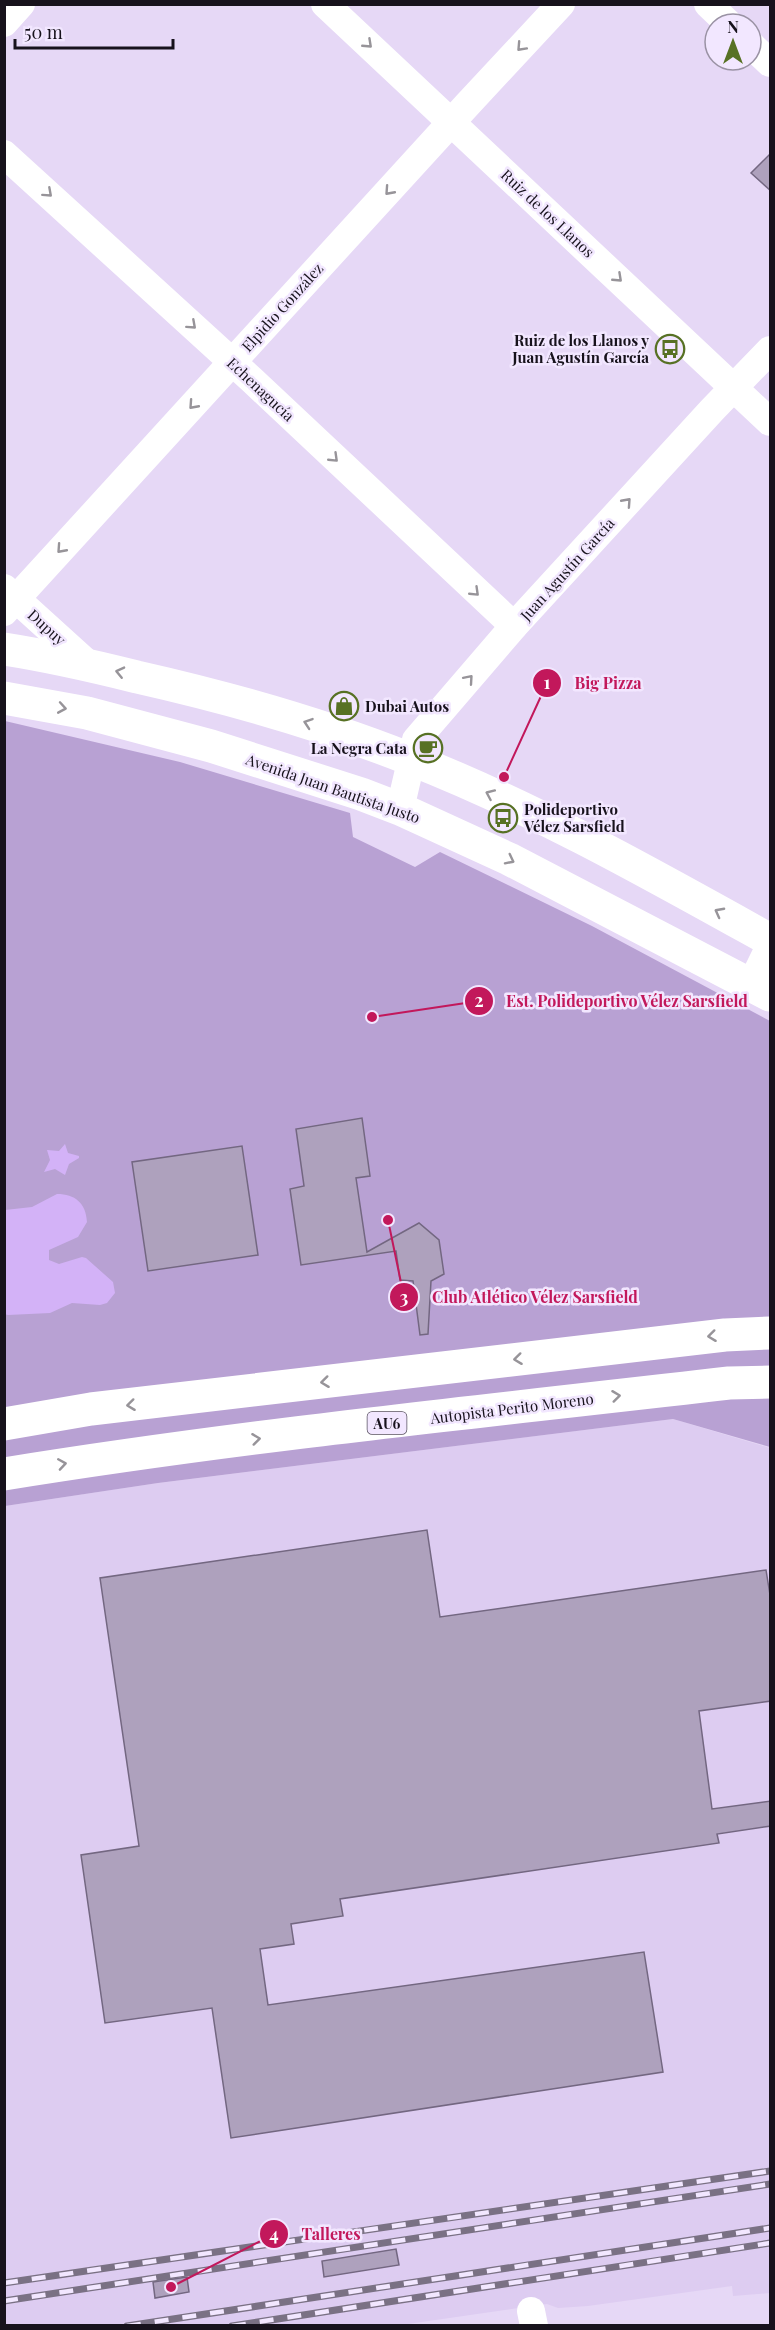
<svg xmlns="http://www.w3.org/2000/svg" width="775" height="2330" viewBox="0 0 775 2330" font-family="'Playfair Display',serif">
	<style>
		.built { fill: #ddccf1 }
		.green { fill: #b8a1d3 }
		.water { fill: #d3b2f7 }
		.building { fill: #aea1bd; stroke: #736781; stroke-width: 1.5 }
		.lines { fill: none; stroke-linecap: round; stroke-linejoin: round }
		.minor { stroke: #fff; stroke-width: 28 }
		.major { stroke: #fff; stroke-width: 33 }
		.highway { stroke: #fff; stroke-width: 33 }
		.rail-casing { stroke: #7a7184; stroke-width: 7 }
		.rail { stroke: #f2e7ff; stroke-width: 4.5; stroke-dasharray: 14; stroke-linecap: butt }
		.oneway { stroke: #979499 }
		.labels { text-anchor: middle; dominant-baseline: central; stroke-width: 5; stroke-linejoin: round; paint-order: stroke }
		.shield { fill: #f2e7ff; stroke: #595260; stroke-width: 1.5 }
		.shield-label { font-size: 14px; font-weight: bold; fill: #17121c }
		.street-label { font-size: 15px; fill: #17121c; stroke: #f2e7ff }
		.poi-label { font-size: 15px; font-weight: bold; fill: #17121c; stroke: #f2e7ff; text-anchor: end }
		.leader { fill: none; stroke: #c2185b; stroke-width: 2 }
		.callout-dot { fill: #c2185b; stroke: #f2e7ff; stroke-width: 2 }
		.mark-label { font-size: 18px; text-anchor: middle; font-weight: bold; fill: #fff }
		.callout-label { font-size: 16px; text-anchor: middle; font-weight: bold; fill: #c2185b; stroke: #f2e7ff; stroke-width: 5; stroke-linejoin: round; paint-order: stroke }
	</style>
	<rect width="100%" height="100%" fill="#e6d8f6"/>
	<path class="built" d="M673,1419L770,1448V2293L733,2296L732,2286L588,2306L558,2308L547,2304L540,2305L401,2325L5,2326V1506L158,1483Z"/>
	<path class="green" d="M5,721L180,762L350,813L353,837L415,867L440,852L592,926L770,1021V1447L673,1419L158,1483L5,1506Z"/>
	<g class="water">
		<path d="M65,1144L68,1153L79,1156V1158L69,1164L65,1175L55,1169L44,1172L50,1160L47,1150L59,1151Z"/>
		<path d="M57,1194C75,1194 86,1203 87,1222L78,1237L49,1250V1260L59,1264L82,1257L86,1258L113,1282L115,1293L107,1303L100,1305L72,1303L50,1313L8,1315L4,1314L5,1210L32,1207Z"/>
	</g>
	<g class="building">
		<path d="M771,153V191L751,173Z"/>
		<path d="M362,1118L370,1176L356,1178L367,1252L419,1223L439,1240L444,1274L431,1281L428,1334L420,1335L413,1281L400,1280L396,1251L301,1265L290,1189L304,1186L296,1129Z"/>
		<path d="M242,1146L258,1255L148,1271L132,1162Z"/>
		<path d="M427,1530L440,1617L766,1570L771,1601V1701L699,1711L712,1809L771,1801V1826L717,1834L719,1843L340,1899L343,1916L291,1924L294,1944L260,1949L268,2005L644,1952L663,2072L231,2138L212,2008L105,2023L81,1855L139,1846L100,1578Z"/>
		<path d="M396,2249L399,2265L324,2277L322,2261Z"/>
		<path d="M187,2277L189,2292L155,2298L153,2282Z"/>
	</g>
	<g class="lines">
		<g class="minor">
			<path d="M325,4L770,422"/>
			<path d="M708,4L729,24"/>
			<path d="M4,23L21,4"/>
			<path d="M751,45L770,63"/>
			<path d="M4,154L252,380L514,626"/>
			<path d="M4,588L89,665"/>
			<path d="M4,612L467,105L561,4"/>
			<path d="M400,809L416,740L514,626L712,410L770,350"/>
			<path d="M751,985L770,946"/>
			<path d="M531,2311L534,2326"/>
		</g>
		<g class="major">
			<path d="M4,649C49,656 93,666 137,677C230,698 322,724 410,759C535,808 653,875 770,940"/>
			<path d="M4,698L87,713L211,746L361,794L400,809L509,859L770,995"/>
		</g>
		<g class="highway">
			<path d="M4,1424L91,1409L725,1335L770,1333"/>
			<path d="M4,1474C245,1435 487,1411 729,1383L770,1382"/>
		</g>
		<g class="rail-casing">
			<g id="rail">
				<path d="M4,2283L770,2171"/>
				<path d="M4,2301L770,2184"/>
				<path d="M127,2326L770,2228"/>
				<path d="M232,2326L770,2243"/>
			</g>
		</g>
		<use href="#rail" class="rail"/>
	</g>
	<defs><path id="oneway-chevron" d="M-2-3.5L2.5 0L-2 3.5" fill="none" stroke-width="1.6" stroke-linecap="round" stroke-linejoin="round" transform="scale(1.5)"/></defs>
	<g class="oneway">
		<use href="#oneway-chevron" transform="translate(368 44) rotate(43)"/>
		<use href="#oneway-chevron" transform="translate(521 47) rotate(133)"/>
		<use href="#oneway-chevron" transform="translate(389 191) rotate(132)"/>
		<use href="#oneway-chevron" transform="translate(48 193) rotate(42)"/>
		<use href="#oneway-chevron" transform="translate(618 278) rotate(43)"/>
		<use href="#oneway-chevron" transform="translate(192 325) rotate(42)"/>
		<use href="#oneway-chevron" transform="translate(193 405) rotate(132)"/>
		<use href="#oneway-chevron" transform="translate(334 458) rotate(44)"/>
		<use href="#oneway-chevron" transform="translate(627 502) rotate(-48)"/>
		<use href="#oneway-chevron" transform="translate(61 549) rotate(132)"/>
		<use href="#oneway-chevron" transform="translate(475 592) rotate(44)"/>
		<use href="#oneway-chevron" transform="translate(120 672) rotate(-167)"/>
		<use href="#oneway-chevron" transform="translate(469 679) rotate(-49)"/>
		<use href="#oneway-chevron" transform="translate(62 708) rotate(10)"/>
		<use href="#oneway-chevron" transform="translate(308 723) rotate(-161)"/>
		<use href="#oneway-chevron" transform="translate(490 794) rotate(-156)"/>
		<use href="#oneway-chevron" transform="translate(510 860) rotate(27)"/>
		<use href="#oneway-chevron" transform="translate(719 912) rotate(-152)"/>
		<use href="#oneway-chevron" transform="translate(712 1336) rotate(173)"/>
		<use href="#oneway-chevron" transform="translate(518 1359) rotate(173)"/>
		<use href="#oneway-chevron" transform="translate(325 1382) rotate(173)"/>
		<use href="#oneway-chevron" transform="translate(616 1396) rotate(-7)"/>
		<use href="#oneway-chevron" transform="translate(131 1405) rotate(173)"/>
		<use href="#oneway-chevron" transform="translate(256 1439) rotate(-7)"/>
		<use href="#oneway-chevron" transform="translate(62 1464) rotate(-9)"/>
	</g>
	<defs>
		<g id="bus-ring" transform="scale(1.5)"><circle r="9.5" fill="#f2e7ff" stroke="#577124" stroke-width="1.5"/><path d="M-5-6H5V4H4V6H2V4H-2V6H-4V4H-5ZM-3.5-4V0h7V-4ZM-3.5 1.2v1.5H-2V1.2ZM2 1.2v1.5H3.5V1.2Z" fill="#577124"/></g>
		<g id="shop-ring" transform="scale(1.5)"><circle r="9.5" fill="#f2e7ff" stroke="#577124" stroke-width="1.5"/><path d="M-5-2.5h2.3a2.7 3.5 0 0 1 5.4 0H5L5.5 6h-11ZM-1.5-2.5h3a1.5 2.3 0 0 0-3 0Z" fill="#577124"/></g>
		<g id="cafe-ring" transform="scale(1.5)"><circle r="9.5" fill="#f2e7ff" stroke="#577124" stroke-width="1.5"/><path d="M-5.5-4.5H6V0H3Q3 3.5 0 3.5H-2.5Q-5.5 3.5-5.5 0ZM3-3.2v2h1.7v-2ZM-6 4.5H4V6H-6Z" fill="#577124"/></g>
	</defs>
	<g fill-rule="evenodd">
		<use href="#bus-ring" x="670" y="349"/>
		<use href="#shop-ring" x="344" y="706"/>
		<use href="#cafe-ring" x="428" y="748"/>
		<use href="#bus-ring" x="503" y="818"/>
	</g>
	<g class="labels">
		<rect class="shield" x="367.5" y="1412" width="39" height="22" rx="4.5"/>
		<g class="shield-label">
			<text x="387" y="1423">AU6</text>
		</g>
		<g class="street-label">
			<text transform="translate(548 213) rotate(43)">Ruiz de los Llanos</text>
			<text transform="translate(282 307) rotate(-48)">Elpidio González</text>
			<text transform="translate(261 389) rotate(43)">Echenagucía</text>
			<text transform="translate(567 569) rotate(-48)">Juan Agustín García</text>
			<text transform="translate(47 627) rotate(42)">Dupuy</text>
			<text transform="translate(333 788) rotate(19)">Avenida Juan Bautista Justo</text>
			<text transform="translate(512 1408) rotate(-7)">Autopista Perito Moreno</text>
		</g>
		<g class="poi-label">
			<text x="649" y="340">Ruiz de los Llanos y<tspan x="649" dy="17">Juan Agustín García</tspan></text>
			<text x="365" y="706" text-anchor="start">Dubai Autos</text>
			<text x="407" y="748">La Negra Cata</text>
			<text x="524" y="809" text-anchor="start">Polideportivo<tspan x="524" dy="17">Vélez Sarsfield</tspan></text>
		</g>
	</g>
	<path class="leader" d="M504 777L547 683M372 1017L479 1001M388 1220L404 1297M171 2287L274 2234"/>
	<g class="callout-dot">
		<circle cx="504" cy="777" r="6"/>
		<circle cx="372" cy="1017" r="6"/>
		<circle cx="388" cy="1220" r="6"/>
		<circle cx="171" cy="2287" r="6"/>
		<circle cx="547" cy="683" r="15"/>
		<circle cx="479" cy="1001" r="15"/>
		<circle cx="404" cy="1297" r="15"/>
		<circle cx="274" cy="2234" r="15"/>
	</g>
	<g class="mark-label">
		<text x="547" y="689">1</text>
		<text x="479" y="1007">2</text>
		<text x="404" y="1304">3</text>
		<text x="274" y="2241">4</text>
	</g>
	<g class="callout-label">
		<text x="608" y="689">Big Pizza</text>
		<text x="627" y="1007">Est. Polideportivo Vélez Sarsfield</text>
		<text x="535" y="1303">Club Atlético Vélez Sarsfield</text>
		<text x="331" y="2240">Talleres</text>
	</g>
	<rect width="775" height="2330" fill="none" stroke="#17121c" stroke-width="12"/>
	<g transform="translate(733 42)"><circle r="28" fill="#f2e7ff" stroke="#9a92a4" stroke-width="1.5"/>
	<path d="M0-4.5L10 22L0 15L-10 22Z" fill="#577124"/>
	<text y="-9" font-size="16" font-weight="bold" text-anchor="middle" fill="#17121c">N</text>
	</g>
	<path d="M15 39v9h158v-9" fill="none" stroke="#17121c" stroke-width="3"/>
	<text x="24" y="39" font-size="18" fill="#17121c" stroke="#f2e7ff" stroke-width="4.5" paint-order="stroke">50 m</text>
</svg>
